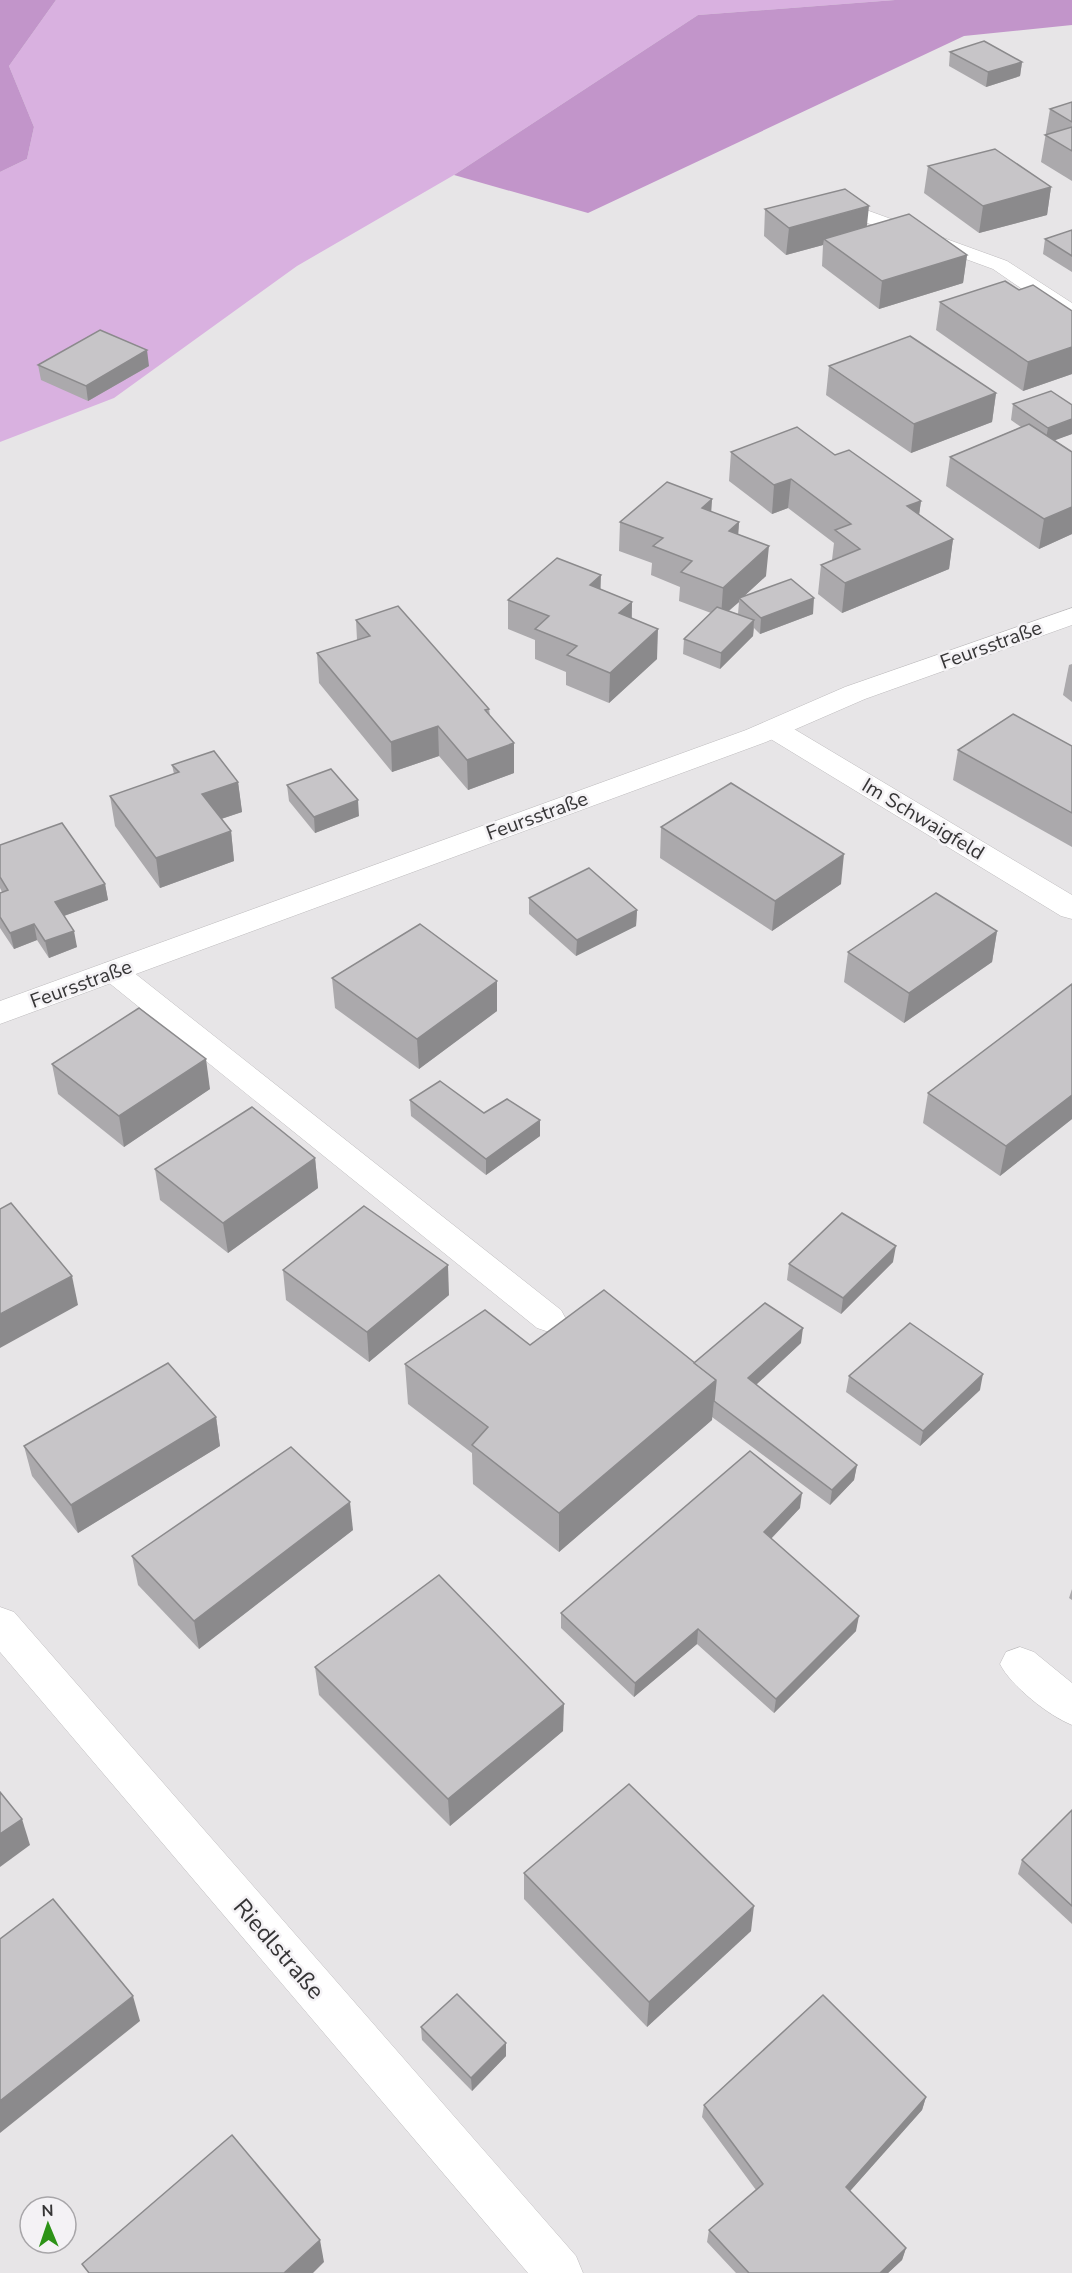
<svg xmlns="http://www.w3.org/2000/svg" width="1072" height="2273" viewBox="0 0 1072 2273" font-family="'Nunito Sans',sans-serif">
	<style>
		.green { fill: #d9b1e0 }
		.forest { fill: #c295ca }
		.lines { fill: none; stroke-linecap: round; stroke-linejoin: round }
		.service-casing { stroke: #bdbbbd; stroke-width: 1 }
		.minor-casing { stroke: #bdbbbd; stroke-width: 1 }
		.tertiary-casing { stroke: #bdbbbd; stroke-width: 1 }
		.service { fill: #fff; fill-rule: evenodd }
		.minor { fill: #fff; fill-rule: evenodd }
		.tertiary { fill: #fff; fill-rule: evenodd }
		.wall { fill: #aba9ac; fill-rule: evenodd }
		.shaded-wall { fill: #8b8a8c }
		.building { fill: #c7c5c8; stroke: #8b8a8c; stroke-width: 1.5 }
		.labels { text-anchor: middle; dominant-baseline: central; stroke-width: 5; stroke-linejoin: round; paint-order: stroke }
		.street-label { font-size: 20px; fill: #363536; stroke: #f4f2f5 }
		.near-street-label { font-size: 24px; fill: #363536; stroke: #f4f2f5 }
	</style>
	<rect width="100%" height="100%" fill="#e7e5e7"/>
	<path class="green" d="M56,0H895L698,15L454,175L297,266L114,398L0,442V172L27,159L34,127L9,66Z"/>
	<g class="forest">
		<path d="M0,0H56L9,66L34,127L27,159L0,172Z"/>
		<path d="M895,0H1072V25L964,36L588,213L454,175L698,15Z"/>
	</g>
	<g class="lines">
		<g class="service-casing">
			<g id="service">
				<path d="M847,203L1007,261L1072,303V320L1064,318L993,269L840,213L837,209L840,205Z"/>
				<path d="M113,961L123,964L561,1310L566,1319L561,1328L549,1332L537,1328L103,978L98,971L103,964Z"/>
			</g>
		</g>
		<g class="minor-casing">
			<g id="minor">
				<path d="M774,720L784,723L1072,895V919L1061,916L764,735L760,729L764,723Z"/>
				<path d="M0,1607L14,1612L576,2256L583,2273H528L0,1652Z"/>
				<path d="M1020,1647L1034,1652L1072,1683V1725C1049,1716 1011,1686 1000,1664L1006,1652Z"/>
			</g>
		</g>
		<g class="tertiary-casing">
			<path id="tertiary" d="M1072,608V625L865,699L766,742L0,1024V1001L746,730L845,687Z"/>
		</g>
		<use href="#service" class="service"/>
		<use href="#minor" class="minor"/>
		<use href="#tertiary" class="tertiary"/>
	</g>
	<g class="wall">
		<path d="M950,52L1022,62L1020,76L986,87L949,66Z"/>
		<path d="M1072,102V181L1041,162L1050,109Z"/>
		<path d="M928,166L1051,187L1047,215L979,233L924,193Z"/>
		<path d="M765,209L867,226L967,255L963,283L879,309L822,266L823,245L786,255L764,236Z"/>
		<path d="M1072,230V272L1043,254L1045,239Z"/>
		<path d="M1019,290L1072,311V374L1023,391L936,330L940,302Z"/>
		<path d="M38,365L149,366L88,401L41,380Z"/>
		<path d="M829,366L996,393L992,422L911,453L826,395Z"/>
		<path d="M1013,404L1072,434L1054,440L1072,452V534L1039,549L946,486L950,457L1021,427L1011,420Z"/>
		<path d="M731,452L835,455L921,501L919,514L953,539L949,569L842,613L818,594L821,565L832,560L834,543L788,508L772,514L729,481Z"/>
		<path d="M712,499L711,512L739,522L738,535L766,576L744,596L813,614L760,634L754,628L753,636L720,669L683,654L684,639L711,613L679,601L680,587L651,575L652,563L619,551L620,522ZM739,602L738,614L729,611Z"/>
		<path d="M600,589L632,602V618L657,659L609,703L566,685V672L535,659V640L508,629V600Z"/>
		<path d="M356,620L489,709L490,716L514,773L468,790L439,756L392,772L319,683L317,653L357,640Z"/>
		<path d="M1072,664V702L1063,695L1069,665Z"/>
		<path d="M1072,746V847L953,780L958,750Z"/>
		<path d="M172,765L238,782L242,812L221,819L231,831L234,861L160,888L115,826L110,796L174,774Z"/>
		<path d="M287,785L359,816L315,833L289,801Z"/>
		<path d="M661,827L841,884L772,931L660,858Z"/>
		<path d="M0,845L105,884L108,900L64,916L77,947L49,958L37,940L14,949L0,928V893L2,892L0,888Z"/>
		<path d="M529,898L637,910L636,926L576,956L529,914Z"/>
		<path d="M997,931L992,962L904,1023L844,982L848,952Z"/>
		<path d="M332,978L497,1011L419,1069L335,1008Z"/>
		<path d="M1072,984V1119L1000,1176L923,1123L928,1093Z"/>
		<path d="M52,1064L210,1089L124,1147L58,1094Z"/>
		<path d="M410,1100L484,1113L540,1136L486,1175L411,1116Z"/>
		<path d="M315,1158L318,1188L228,1253L160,1200L155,1169Z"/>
		<path d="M893,1262L841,1314L787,1280L789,1264Z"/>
		<path d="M283,1270L449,1295L369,1362L286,1300Z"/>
		<path d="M801,1343L756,1385L857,1465L854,1480L830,1505L712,1417V1420L559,1552L473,1484L472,1453L408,1404L405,1364L530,1345L694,1363Z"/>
		<path d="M849,1376L980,1390L920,1446L846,1392Z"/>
		<path d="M216,1417L220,1446L78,1533L32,1476L24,1446Z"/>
		<path d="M800,1508L771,1539L856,1631L774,1713L697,1644L634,1697L561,1628V1613Z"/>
		<path d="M353,1530L199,1649L138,1585L132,1556Z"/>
		<path d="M1072,1589V1600L1069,1598Z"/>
		<path d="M315,1667L563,1731L450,1826L319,1695Z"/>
		<path d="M1072,1810V1924L1018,1874L1022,1860Z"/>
		<path d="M524,1873L751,1931L647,2027L524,1899Z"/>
		<path d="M421,2027L506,2043V2056L472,2091L422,2040Z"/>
		<path d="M926,2097L922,2110L850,2191L906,2248L902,2260L888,2273H736L707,2242L709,2230L756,2190L702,2117L704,2105Z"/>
	</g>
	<g class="shaded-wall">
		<path d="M1022,62L1020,76L986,87L988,72Z"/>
		<path d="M1051,187L1047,215L979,233L983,206Z"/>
		<path d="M869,206L866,234L824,239L823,245L786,255L789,228Z"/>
		<path d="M967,255L963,283L879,309L882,281Z"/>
		<path d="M1072,347V374L1023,391L1028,362Z"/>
		<path d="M147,350L149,366L88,401L86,386Z"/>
		<path d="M996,393L992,422L911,453L914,424Z"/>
		<path d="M1072,419V434L1045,444L1048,428Z"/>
		<path d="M791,479L788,508L772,514L774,485Z"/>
		<path d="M712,499L710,528L702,508Z"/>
		<path d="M921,501L917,530L907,506Z"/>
		<path d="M1072,507V534L1039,549L1044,519Z"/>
		<path d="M739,522L737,552L729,531Z"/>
		<path d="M953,539L949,569L842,613L845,583Z"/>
		<path d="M769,546L766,576L740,600L739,598V602L721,617L723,588Z"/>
		<path d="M601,575L600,605L590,585Z"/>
		<path d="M814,598L813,614L760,634L761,618Z"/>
		<path d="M632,602L631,631L619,613Z"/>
		<path d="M754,620L753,636L720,669L721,653Z"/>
		<path d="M658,629L657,659L609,703L610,673Z"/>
		<path d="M438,726L439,756L392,772L391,742Z"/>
		<path d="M514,743V773L468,790L467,760Z"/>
		<path d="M238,782L242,812L206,824L202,794Z"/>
		<path d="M358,800L359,816L315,833L314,817Z"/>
		<path d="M231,831L234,861L160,888L156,858Z"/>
		<path d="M844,854L841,884L772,931L775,901Z"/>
		<path d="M105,884L108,900L58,918L55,902Z"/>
		<path d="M637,910L636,926L576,956L577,940Z"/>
		<path d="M34,924L37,940L14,949L10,933Z"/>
		<path d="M74,931L77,947L49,958L45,941Z"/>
		<path d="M997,931L992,962L904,1023L909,993Z"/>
		<path d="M497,981V1011L419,1069L417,1039Z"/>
		<path d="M206,1059L210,1089L124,1147L119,1116Z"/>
		<path d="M1072,1095V1119L1000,1176L1006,1146Z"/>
		<path d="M540,1120V1136L486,1175V1159Z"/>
		<path d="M315,1158L318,1188L228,1253L223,1223Z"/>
		<path d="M896,1246L893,1262L841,1314L843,1298Z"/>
		<path d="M448,1265L449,1295L369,1362L367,1332Z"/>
		<path d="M72,1276L78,1305L0,1348V1314Z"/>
		<path d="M803,1328L801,1343L746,1394L748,1378Z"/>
		<path d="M983,1374L980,1390L920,1446L923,1431Z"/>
		<path d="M716,1380L712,1420L559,1552V1513Z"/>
		<path d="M216,1417L220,1446L78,1533L71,1505Z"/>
		<path d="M857,1465L854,1480L830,1505L832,1490Z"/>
		<path d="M802,1493L800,1508L762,1548L764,1532Z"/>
		<path d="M350,1502L353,1530L199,1649L194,1621Z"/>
		<path d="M859,1616L856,1631L774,1713L776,1699Z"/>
		<path d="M698,1629L697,1644L634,1697L635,1683Z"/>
		<path d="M564,1704L563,1731L450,1826L448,1799Z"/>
		<path d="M22,1819L30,1845L0,1867V1834Z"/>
		<path d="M754,1906L751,1931L647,2027L649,2002Z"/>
		<path d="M133,1996L140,2021L0,2133V2101Z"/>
		<path d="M506,2043V2056L472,2091L471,2078Z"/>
		<path d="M926,2097L922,2110L843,2199L846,2187Z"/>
		<path d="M320,2240L324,2262L313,2273H284Z"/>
		<path d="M906,2248L902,2260L888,2273H880Z"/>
	</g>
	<g class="building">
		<path d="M984,41L1022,62L988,72L950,52Z"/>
		<path d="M1072,102V122L1050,109Z"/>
		<path d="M1072,127V151L1045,135Z"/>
		<path d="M995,149L1051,187L983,206L928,166Z"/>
		<path d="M845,189L869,206L789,228L765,209Z"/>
		<path d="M909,214L967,255L882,281L824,239Z"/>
		<path d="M1072,230V256L1045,239Z"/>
		<path d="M1005,281L1019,290L1033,285L1072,311V347L1028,362L940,302Z"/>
		<path d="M100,330L147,350L86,386L38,365Z"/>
		<path d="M910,336L996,393L914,424L829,366Z"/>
		<path d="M1051,391L1072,405V419L1048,428L1013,404Z"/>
		<path d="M1029,424L1072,452V507L1044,519L950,457Z"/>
		<path d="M797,427L835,455L849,450L921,501L907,506L953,539L845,583L821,565L860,549L835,530L851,524L791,479L774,485L731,452Z"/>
		<path d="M667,482L712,499L702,508L739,522L729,531L769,546L723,588L681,572L692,561L653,546L663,538L620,522Z"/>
		<path d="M557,558L601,575L590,585L632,602L619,613L658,629L610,673L567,655L577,646L535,629L549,616L508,600Z"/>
		<path d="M791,579L814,598L761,618L739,598Z"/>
		<path d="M398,606L489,709L485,710L514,743L467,760L438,726L391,742L317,653L370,636L356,620Z"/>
		<path d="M717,607L754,620L721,653L684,639Z"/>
		<path d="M1013,714L1072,746V813L958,750Z"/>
		<path d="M214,751L238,782L202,794L231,831L156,858L110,796L179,772L172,765Z"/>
		<path d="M331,769L358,800L314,817L287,785Z"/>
		<path d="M731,783L844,854L775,901L661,827Z"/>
		<path d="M62,823L105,884L55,902L74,931L45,941L34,924L10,933L0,917V893L8,890L0,877V845Z"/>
		<path d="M589,868L637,910L577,940L529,898Z"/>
		<path d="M936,893L997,931L909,993L848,952Z"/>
		<path d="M420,924L497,981L417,1039L332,978Z"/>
		<path d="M1072,984V1095L1006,1146L928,1093Z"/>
		<path d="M139,1008L206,1059L119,1116L52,1064Z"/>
		<path d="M440,1081L484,1113L507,1099L540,1120L486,1159L410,1100Z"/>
		<path d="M252,1107L315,1158L223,1223L155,1169Z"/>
		<path d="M11,1203L72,1276L0,1314V1209Z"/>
		<path d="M364,1206L448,1265L367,1332L283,1270Z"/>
		<path d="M842,1213L896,1246L843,1298L789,1264Z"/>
		<path d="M604,1290L716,1380L559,1513L472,1445L488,1427L405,1364L485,1310L530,1345Z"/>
		<path d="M765,1303L803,1328L748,1378L857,1465L832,1490L714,1401L716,1380L694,1363Z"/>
		<path d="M910,1323L983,1374L923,1431L849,1376Z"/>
		<path d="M168,1363L216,1417L71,1505L24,1446Z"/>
		<path d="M291,1447L350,1502L194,1621L132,1556Z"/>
		<path d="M750,1451L802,1493L764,1532L859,1616L776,1699L698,1629L635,1683L561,1613Z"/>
		<path d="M439,1575L564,1704L448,1799L315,1667Z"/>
		<path d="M629,1784L754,1906L649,2002L524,1873Z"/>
		<path d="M0,1792L22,1819L0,1834Z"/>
		<path d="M1072,1810V1906L1022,1860Z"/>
		<path d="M53,1899L133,1996L0,2101V1939Z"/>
		<path d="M457,1994L506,2043L471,2078L421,2027Z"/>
		<path d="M823,1995L926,2097L846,2187L906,2248L880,2273H749L709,2230L763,2184L704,2105Z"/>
		<path d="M232,2135L320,2240L284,2273H89L82,2264Z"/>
	</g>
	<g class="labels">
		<g class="street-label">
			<text transform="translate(991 645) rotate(-20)">Feursstraße</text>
			<text transform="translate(537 816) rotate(-20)">Feursstraße</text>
			<text transform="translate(923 819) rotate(31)">Im Schwaigfeld</text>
			<text transform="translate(81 984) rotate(-20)">Feursstraße</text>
		</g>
		<g class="near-street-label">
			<text transform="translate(279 1949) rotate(49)">Riedlstraße</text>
		</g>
	</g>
	<g transform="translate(48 2225) rotate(358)"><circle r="28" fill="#f4f2f5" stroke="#a8a6a9" stroke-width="1.5"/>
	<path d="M0-4.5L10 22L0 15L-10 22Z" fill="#2d9317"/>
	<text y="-9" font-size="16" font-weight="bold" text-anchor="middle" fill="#363536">N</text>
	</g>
</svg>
